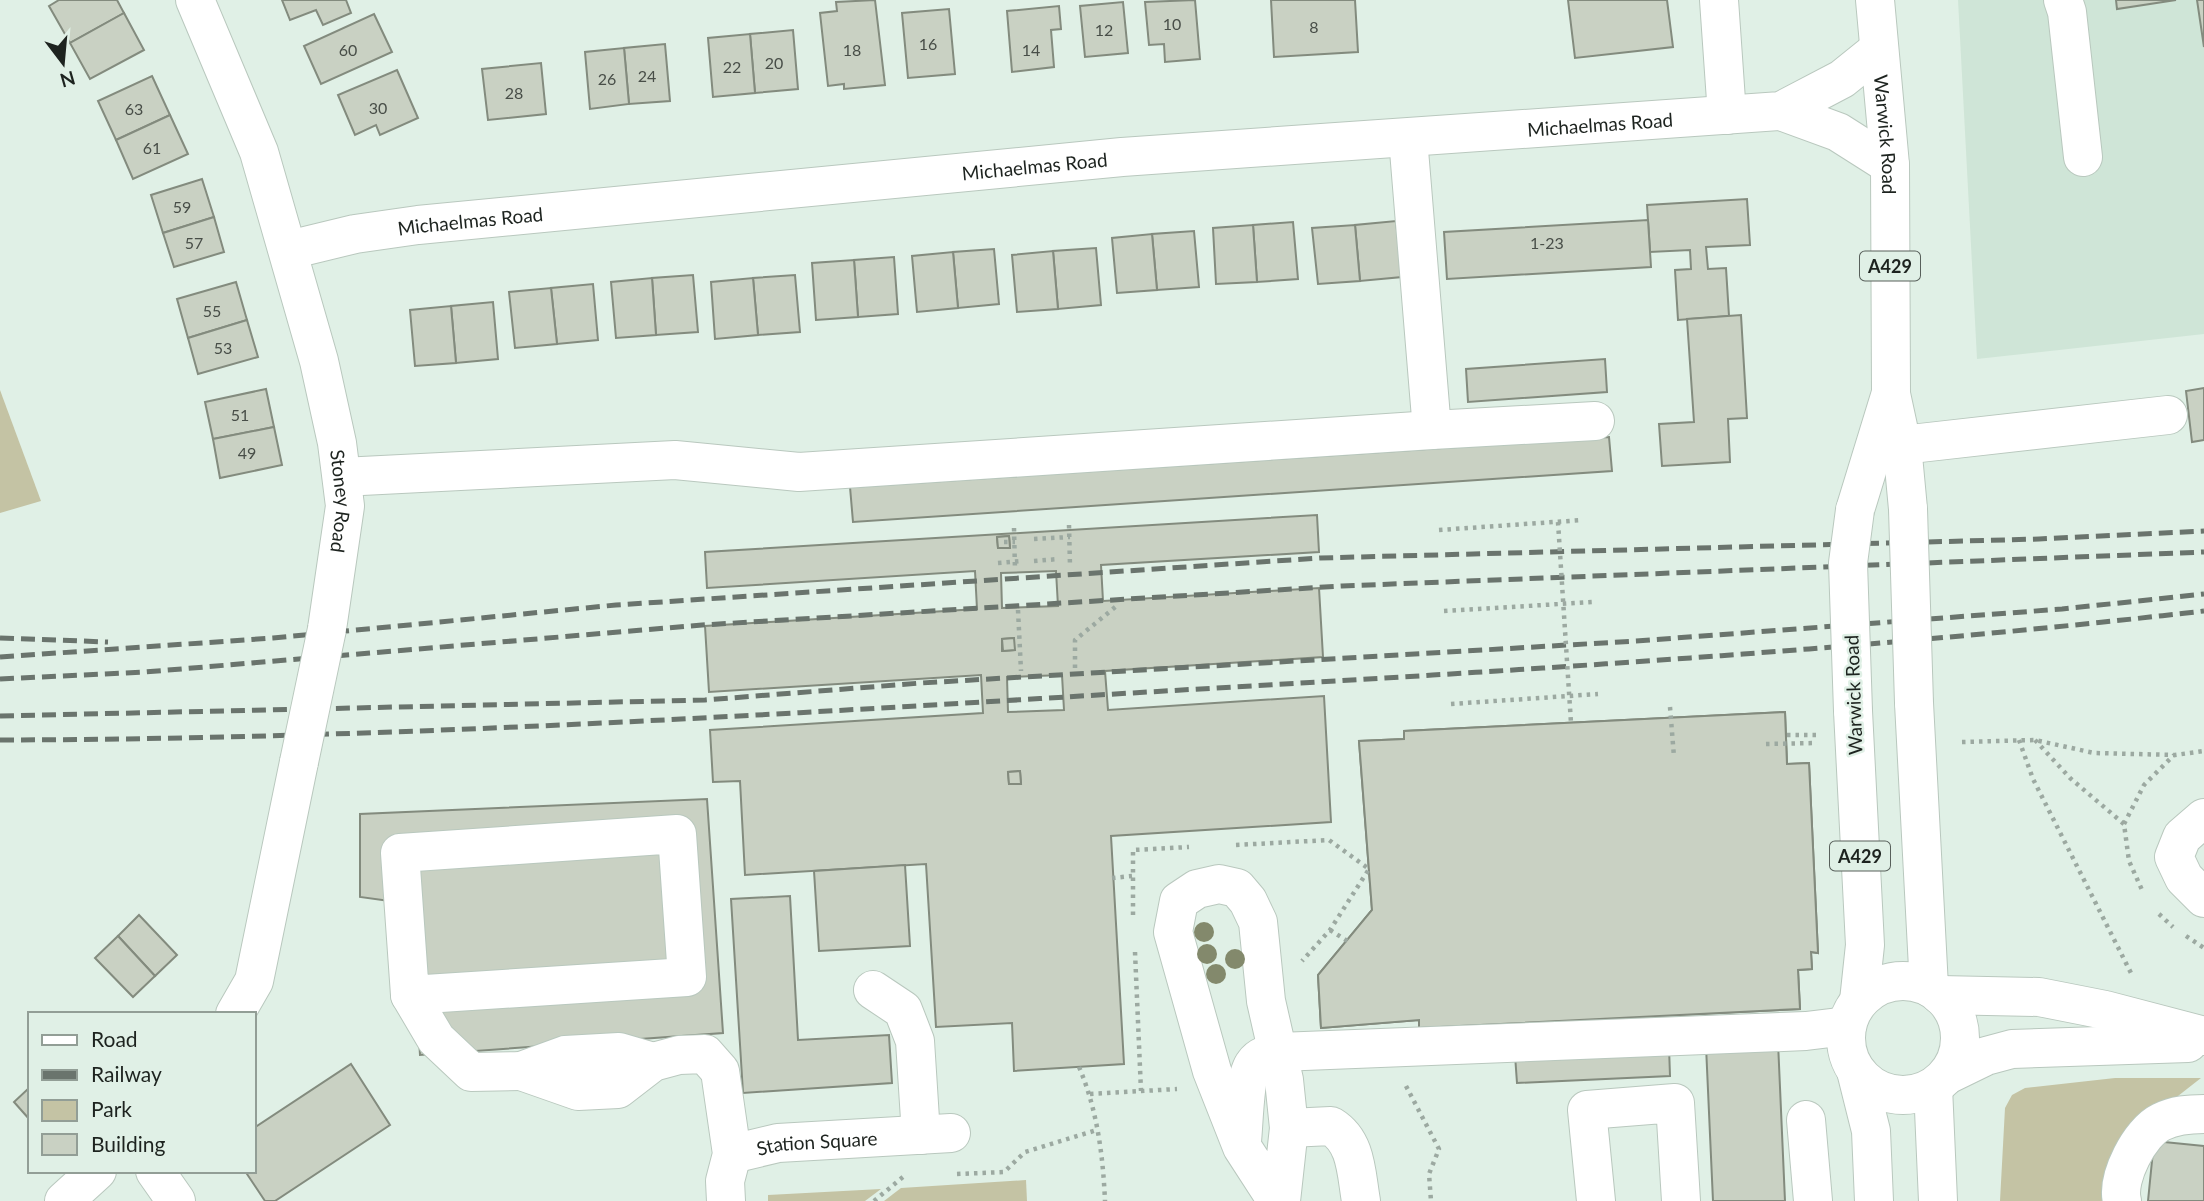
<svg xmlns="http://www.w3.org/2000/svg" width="2204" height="1201" viewBox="0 0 2204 1201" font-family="Lato,sans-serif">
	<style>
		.built { fill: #cfe5d7 }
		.green { fill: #c4c3a4 }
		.building { fill: #c9d1c3; stroke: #838b7e; stroke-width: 2; fill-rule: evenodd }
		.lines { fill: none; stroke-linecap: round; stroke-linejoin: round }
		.minor-casing { stroke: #b9c8be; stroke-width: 40 }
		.major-casing { stroke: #b9c8be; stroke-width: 40 }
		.path { stroke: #9ca9a1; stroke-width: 4.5; stroke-dasharray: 3.5 5; stroke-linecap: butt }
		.minor { stroke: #fff; stroke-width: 38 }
		.major { stroke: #fff; stroke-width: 38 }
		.rail { stroke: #6a746d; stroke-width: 5; stroke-dasharray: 14 7; stroke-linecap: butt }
		.minor-bridge-casing { stroke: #b9c8be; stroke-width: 40; stroke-linecap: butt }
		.major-bridge-casing { stroke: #b9c8be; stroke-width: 40; stroke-linecap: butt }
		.path-bridge { stroke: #9ca9a1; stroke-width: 4.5; stroke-dasharray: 3.5 5; stroke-linecap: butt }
		.minor-bridge { stroke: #fff; stroke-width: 38 }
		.major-bridge { stroke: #fff; stroke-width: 38 }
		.tree { fill: #83896c }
		.labels { text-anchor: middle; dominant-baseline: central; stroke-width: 5; stroke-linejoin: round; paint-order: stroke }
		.number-label { font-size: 16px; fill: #484e48 }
		.shield { fill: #e0f0e6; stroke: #58605b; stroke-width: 2 }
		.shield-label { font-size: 18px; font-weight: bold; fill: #1d231f }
		.street-label { font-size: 19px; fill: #1d231f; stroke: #e0f0e6 }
	</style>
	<rect width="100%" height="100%" fill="#e0f0e6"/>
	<path class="built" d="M1958,0H2204V334L1977,359Z"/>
	<g class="green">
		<path d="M0,390L41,501L0,513Z"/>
		<path d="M2115,1078H2201L2132,1132L2103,1201H2000L2005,1108L2012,1095L2025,1088Z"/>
		<path d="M1026,1180L1027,1201H884L901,1188Z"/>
		<path d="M881,1189L865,1201H768V1195Z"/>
	</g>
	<g class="building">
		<path d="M59,0H117L124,13L70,43L49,6Z"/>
		<path d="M282,0H346L351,13L323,25L316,10L290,20Z"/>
		<path d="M875,0L885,85L844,89V84L828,86L820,13L837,11L836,2Z"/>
		<path d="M1195,0L1200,59L1165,62L1164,44L1149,45L1145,2Z"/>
		<path d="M1271,0H1355L1358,52L1274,57Z"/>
		<path d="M1568,0H1667L1673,47L1575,58Z"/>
		<path d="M2116,0H2176L2117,9Z"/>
		<path d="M2197,0H2204V47Z"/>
		<path d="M1123,2L1128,53L1085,57L1080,6Z"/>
		<path d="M1059,6L1061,29L1051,30L1054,67L1012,72L1007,11Z"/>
		<path d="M949,9L955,74L908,78L902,13Z"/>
		<path d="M124,13L144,50L90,79L70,43Z"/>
		<path d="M374,14L392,52L321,84L304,46Z"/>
		<path d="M793,30L798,89L755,93L750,34Z"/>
		<path d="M750,34L755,93L713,97L708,38Z"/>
		<path d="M665,44L670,101L629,104L624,48Z"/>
		<path d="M624,48L629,104L590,109L585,52Z"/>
		<path d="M541,63L546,114L488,120L482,69Z"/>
		<path d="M397,70L418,118L380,135L376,125L355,135L338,95Z"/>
		<path d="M152,76L170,115L116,140L98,101Z"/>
		<path d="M170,115L188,154L133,179L116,140Z"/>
		<path d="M202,179L214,217L163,233L151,195Z"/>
		<path d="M1747,199L1750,245L1706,247L1708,269L1726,268L1729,316L1678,320L1675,270L1691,269L1690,250L1650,252L1647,205Z"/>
		<path d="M214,217L224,252L174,267L163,233Z"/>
		<path d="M1648,220L1651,267L1447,279L1444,232Z"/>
		<path d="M1396,221L1402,277L1360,281L1355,225Z"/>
		<path d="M1293,222L1298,279L1257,282L1253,225Z"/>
		<path d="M1253,225L1257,282L1216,284L1213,228Z"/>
		<path d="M1355,225L1360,281L1318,284L1312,228Z"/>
		<path d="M1194,231L1199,287L1157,290L1152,234Z"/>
		<path d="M1152,234L1157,290L1117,293L1112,238Z"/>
		<path d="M1096,248L1101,305L1058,309L1053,251Z"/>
		<path d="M994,249L999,304L958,308L953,252Z"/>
		<path d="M1053,251L1058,309L1017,312L1012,255Z"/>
		<path d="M953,252L958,308L917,312L912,256Z"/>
		<path d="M894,257L898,314L858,317L854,260Z"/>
		<path d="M854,260L858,317L816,320L812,263Z"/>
		<path d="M693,275L698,332L656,335L652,278Z"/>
		<path d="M795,275L800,332L758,335L753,278Z"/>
		<path d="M652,278L656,335L616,338L611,282Z"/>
		<path d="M753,278L758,335L715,339L711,282Z"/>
		<path d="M236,282L247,320L188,338L177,299Z"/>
		<path d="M593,284L598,340L557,344L551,288Z"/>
		<path d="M551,288L557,344L515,348L509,292Z"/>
		<path d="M493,302L498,359L456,363L451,306Z"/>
		<path d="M451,306L456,363L415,366L410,310Z"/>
		<path d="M1741,315L1747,418L1728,419L1730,462L1662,466L1659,424L1694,422L1687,319Z"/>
		<path d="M247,320L258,357L198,374L188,338Z"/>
		<path d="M1605,359L1607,392L1468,402L1466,369Z"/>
		<path d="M2204,388V440L2192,442L2186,391Z"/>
		<path d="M266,389L274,427L213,439L205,402Z"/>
		<path d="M274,427L282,465L220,478L213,439Z"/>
		<path d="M1609,437L1612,471L853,522L850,487Z"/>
		<path d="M1317,515L1319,552L1101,565L1103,601L1319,588L1323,657L1105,671L1108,710L1324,696L1331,822L1111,836L1124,1064L1014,1071L1012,1023L936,1027L926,864L745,875L740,781L713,782L710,730L983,713L981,675L709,692L705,626L977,609L975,571L707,588L705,552ZM1056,571L1058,606L1002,608L1001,573ZM1062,675L1064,710L1008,712L1007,677Z"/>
		<path d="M1009,536L1010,548H998L997,537Z"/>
		<path d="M1009,536L1010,548H998L997,537Z"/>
		<path d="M1014,638V650L1002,651V639Z"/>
		<path d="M1014,638L1015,650L1003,651L1002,639Z"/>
		<path d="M1785,712L1787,764L1809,763L1818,953L1811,952L1812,969L1798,970L1800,1009L1419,1028V1020L1321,1028L1318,975L1372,910L1359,741L1404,739V731Z"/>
		<path d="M1785,712L1787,764L1809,763L1818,953L1811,952L1812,969L1798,970L1800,1009L1419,1028V1020L1321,1028L1318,975L1372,910L1359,741L1404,739V731Z"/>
		<path d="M1020,771L1021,784H1009L1008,772Z"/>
		<path d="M1020,771L1021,784H1009L1008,772Z"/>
		<path d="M707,799L723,1033L420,1055L411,904L360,897V814Z"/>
		<path d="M905,865L910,946L819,951L814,871Z"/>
		<path d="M790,896L798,1040L889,1035L892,1083L743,1093L731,899Z"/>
		<path d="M139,915L177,955L155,976L118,936Z"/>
		<path d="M118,936L155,976L133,997L95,958Z"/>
		<path d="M1778,1042L1785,1201H1713L1706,1046Z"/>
		<path d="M1669,1047L1670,1076L1517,1083L1515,1055Z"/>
		<path d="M351,1064L390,1125L275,1201H265L245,1171H254V1128Z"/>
		<path d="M30,1087V1120L14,1102Z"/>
		<path d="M2154,1141L2204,1146V1201H2148Z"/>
	</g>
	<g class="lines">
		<g class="minor-casing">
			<g id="minor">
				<path id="s1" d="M195,0L259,152L319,361L337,443L345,506L327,629"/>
				<path d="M1719,0L1727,115"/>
				<path d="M2063,0L2067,12L2083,157"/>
				<path d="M1781,111L1838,132L1890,165"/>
				<path d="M1408,138L1432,430L1595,421"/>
				<path id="s2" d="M289,250L355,234L418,225L1122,157L1781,111L1842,79L1878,50"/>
				<path d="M1902,445L2168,415"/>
				<path d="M342,477L675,460L799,472L1432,430"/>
				<path d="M2204,818L2182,837L2174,857L2184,878L2204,898"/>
				<path d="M677,834L687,977L410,995L400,853Z"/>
				<path d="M873,990L903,1010L915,1041L921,1135"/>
				<path d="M410,995L436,1039L471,1072L521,1071L565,1055L619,1052L653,1062"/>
				<path d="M1940,995L2039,997L2105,1010L2204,1036"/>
				<path d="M235,1014L254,981L299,762"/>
				<path d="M521,1071L578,1091L618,1089L653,1062L679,1055L705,1054L720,1071L732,1154L725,1181L726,1201"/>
				<path d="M1947,1075L1986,1056L2012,1049L2188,1043"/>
				<path d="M1806,1120L1813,1201"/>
				<path d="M1289,1128L1331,1126C1357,1142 1356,1173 1361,1201"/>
				<path d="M1242,1141C1244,1124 1244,1076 1254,1064C1260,1055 1269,1054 1279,1052L1806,1031L1847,1026"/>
				<path id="s3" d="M732,1154L778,1143L951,1133"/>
				<path d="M155,1171L176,1201"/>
				<path d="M64,1201L97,1171"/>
				<path d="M1277,1201L1242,1147L1212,1071L1173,932L1179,901L1197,889L1219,884L1237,888L1248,901L1258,922L1266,1001L1284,1080L1289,1128L1281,1201"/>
				<path d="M1596,1201L1587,1110L1675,1103L1681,1201"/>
				<path d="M2122,1201C2116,1178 2140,1132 2161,1122C2175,1115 2189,1114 2204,1114"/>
			</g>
		</g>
		<g class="major-casing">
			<g id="major">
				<path id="s4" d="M1875,0L1890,165L1891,394L1902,445L1908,509"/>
				<path d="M1855,510L1890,396"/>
				<path d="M1914,703L1929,987"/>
				<path d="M1853,711L1865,945L1859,1001"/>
				<circle cx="1903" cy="1038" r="57"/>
				<path d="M1856,1071L1871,1131L1874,1201"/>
				<path d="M1933,1087L1938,1201"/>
			</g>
		</g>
		<g class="path">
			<path d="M1069,525L1070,566"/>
			<path d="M1014,528L1015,570"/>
			<path d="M1439,530L1583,520"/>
			<path d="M1034,539L1070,537"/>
			<path d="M1004,542H1015"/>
			<path d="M1034,561L1059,559"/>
			<path d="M998,563L1022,561"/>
			<path d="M1018,610L1021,671"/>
			<path d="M1444,611L1593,602"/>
			<path d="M1075,668V640L1119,604"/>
			<path d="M1451,704L1598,694"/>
			<path d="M1670,707L1674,757"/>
			<path d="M1787,735H1817"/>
			<path d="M2019,740L2033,779L2133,977"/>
			<path d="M2035,740L2070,778L2124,824L2129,861L2142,890"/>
			<path d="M1962,742L2035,740L2094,753L2175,755L2204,751"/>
			<path d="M1766,744L1817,743"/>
			<path d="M2124,824L2144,785L2174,755"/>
			<path d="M1236,845L1329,840L1369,869L1330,930L1302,961"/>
			<path d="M1112,878L1132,876"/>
			<path d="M2159,914L2173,927"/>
			<path d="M1133,915V850L1189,847"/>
			<path d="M1330,930L1349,942"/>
			<path d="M2186,936L2204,948"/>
			<path d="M1135,952L1141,1091"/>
			<path d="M1079,1067C1097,1109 1103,1155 1105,1201"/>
			<path d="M1406,1086L1439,1149L1429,1174L1431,1201"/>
			<path d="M1090,1094L1177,1089"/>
			<path d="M957,1174L1004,1172L1025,1152L1097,1130"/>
			<path d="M874,1201L903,1177"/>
		</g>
		<use href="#minor" class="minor"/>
		<use href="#major" class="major"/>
		<g class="rail">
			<path d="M0,638L108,642"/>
			<path d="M0,657L273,638L616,605L1320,558L2039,539L2204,531"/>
			<path d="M0,679L145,672L702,625L1342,586L2204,552"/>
			<path d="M0,716L705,700L921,683L1636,641L2062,609L2204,594"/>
			<path d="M0,740C377,739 754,716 1131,693C1489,672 1848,652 2204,611"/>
		</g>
		<g class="minor-bridge-casing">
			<path id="minor-bridge" d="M299,762L327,629"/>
		</g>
		<g class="major-bridge-casing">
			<g id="major-bridge">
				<path d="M1908,509L1914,703"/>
				<path d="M1853,711L1848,563L1855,510"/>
			</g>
		</g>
		<path class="path-bridge" d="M1558,522L1571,723"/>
		<use href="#minor-bridge" class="minor-bridge"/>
		<use href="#major-bridge" class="major-bridge"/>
	</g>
	<g class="tree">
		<circle cx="1204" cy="932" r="10"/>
		<circle cx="1207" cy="954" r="10"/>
		<circle cx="1235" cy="959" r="10"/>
		<circle cx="1216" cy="974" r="10"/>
	</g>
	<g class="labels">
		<g class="number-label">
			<text x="1172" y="23">10</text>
			<text x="1314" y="26">8</text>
			<text x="1104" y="29">12</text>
			<text x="928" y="43">16</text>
			<text x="348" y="49">60</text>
			<text x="852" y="49">18</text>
			<text x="1031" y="49">14</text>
			<text x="774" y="62">20</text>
			<text x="732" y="66">22</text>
			<text x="647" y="75">24</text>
			<text x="607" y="78">26</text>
			<text x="514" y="92">28</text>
			<text x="378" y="107">30</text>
			<text x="134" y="108">63</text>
			<text x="152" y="147">61</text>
			<text x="182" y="206">59</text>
			<text x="194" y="242">57</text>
			<text x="1547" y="242">1-23</text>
			<text x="212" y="310">55</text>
			<text x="223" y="347">53</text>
			<text x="240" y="414">51</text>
			<text x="247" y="452">49</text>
		</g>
		<g class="shield">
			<rect x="1860" y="251.5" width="60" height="29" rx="5"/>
			<rect x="1830" y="841.5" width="60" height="29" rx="5"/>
		</g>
		<g class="shield-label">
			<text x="1890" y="266">A429</text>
			<text x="1860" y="856">A429</text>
		</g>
		<g class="street-label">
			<text stroke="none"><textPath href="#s2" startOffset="1318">Michaelmas Road</textPath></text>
			<text stroke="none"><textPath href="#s4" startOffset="135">Warwick Road</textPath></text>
			<text stroke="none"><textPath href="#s2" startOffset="751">Michaelmas Road</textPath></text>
			<text stroke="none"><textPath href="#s2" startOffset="184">Michaelmas Road</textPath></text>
			<text stroke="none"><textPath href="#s1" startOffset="525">Stoney Road</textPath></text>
			<text transform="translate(1853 695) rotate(-92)">Warwick Road</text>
			<text stroke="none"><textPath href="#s3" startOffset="86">Station Square</textPath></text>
		</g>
	</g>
	<rect x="28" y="1012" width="228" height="161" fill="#e0f0e6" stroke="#929e96" stroke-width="2"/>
	<rect x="42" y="1035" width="35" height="10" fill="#ffffff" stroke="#929e96" stroke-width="2"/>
	<text x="91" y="1047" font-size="21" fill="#1d231f">Road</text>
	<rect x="42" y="1070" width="35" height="10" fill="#6a746d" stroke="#929e96" stroke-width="2"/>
	<text x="91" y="1082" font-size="21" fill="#1d231f">Railway</text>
	<rect x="42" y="1100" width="35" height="21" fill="#c4c3a4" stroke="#929e96" stroke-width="2"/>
	<text x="91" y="1117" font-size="21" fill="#1d231f">Park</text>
	<rect x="42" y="1134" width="35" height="21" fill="#c9d1c3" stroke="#929e96" stroke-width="2"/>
	<text x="91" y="1152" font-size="21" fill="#1d231f">Building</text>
	<g transform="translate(63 63) rotate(164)" stroke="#e0f0e6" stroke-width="5" paint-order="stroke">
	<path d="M0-5L12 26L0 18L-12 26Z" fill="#1d231f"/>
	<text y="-10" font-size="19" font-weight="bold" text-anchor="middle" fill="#1d231f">N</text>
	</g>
</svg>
